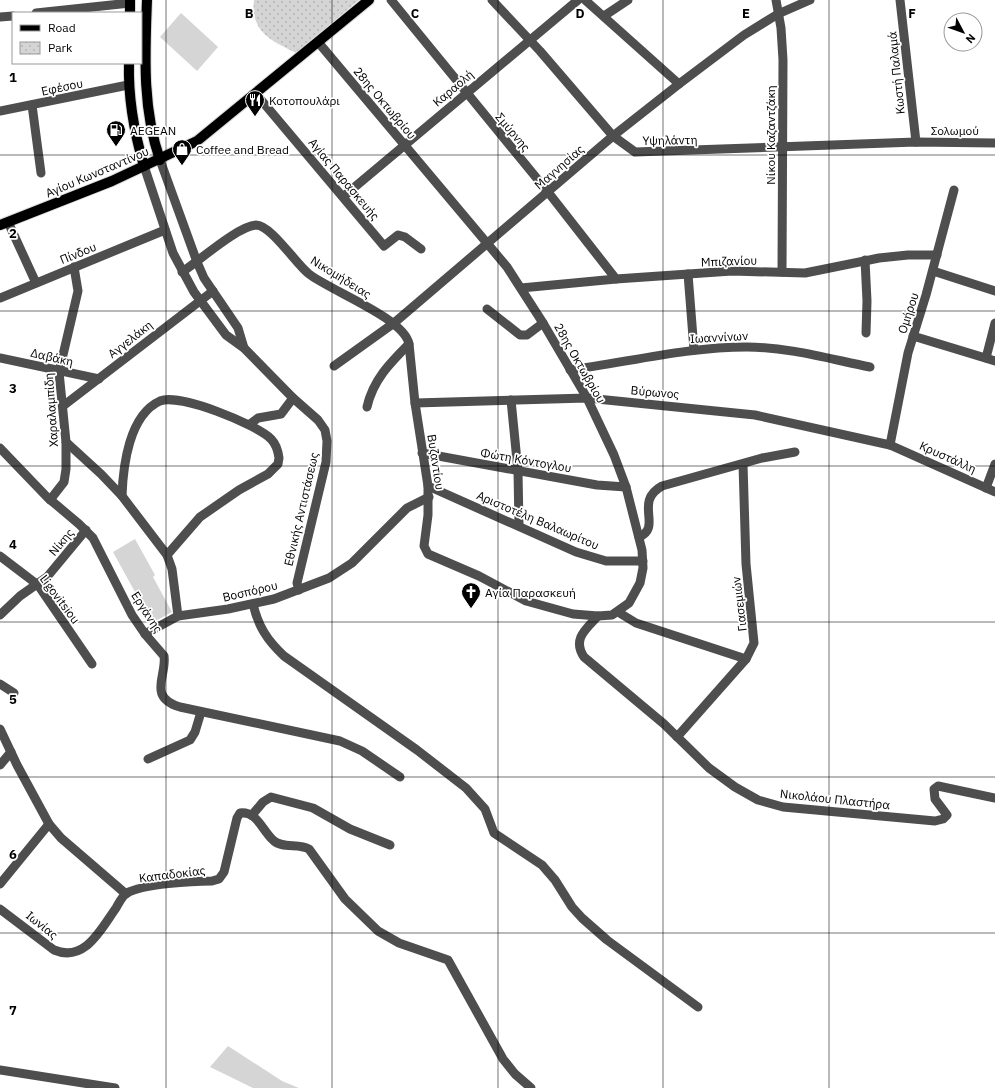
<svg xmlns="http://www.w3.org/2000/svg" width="995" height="1088" viewBox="0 0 995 1088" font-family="'IBM Plex Sans',sans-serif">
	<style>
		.grass { fill: #d5d5d5 }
		.park { fill: url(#park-dots) }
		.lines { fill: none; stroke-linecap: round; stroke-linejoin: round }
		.major-casing { stroke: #dbdbdb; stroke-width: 12 }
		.minor { stroke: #4e4e4e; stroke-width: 9 }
		.major { stroke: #000; stroke-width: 10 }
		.grid { fill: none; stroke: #000; stroke-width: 1; stroke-opacity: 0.55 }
		.labels { text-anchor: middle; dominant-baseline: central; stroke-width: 3.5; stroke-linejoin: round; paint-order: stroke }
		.street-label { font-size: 12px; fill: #000; stroke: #fff }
		.poi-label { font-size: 12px; fill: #000; stroke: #fff; text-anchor: start }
		.grid-label { font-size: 13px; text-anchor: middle; font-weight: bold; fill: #000; stroke: #fff; stroke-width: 3.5; stroke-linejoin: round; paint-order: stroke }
	</style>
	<defs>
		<pattern id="park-dots" width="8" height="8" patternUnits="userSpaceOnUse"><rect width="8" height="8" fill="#d5d5d5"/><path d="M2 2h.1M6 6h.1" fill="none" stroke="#b5b5b5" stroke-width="1.8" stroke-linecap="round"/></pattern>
	</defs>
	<rect width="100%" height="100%" fill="#fff"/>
	<g class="grass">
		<path d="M181,13L218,47L197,71L160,37Z"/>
		<path d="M135,539L155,575L153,577L172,612L152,623L113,552Z"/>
		<path d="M228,1046L282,1081L299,1088H253L210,1067Z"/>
	</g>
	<path class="park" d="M254,0H359L296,53C272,41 250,32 254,0Z"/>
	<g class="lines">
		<g class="major-casing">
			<g id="major">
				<path d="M147,0C145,54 142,108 160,160"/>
				<path d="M130,13V0"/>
				<path d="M129,63C128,99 134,132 144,166"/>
				<path d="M0,225L112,181L197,141L369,0"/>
			</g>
		</g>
		<g class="minor">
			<path d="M391,0L548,192L616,279"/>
			<path d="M492,0L540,51L613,136L635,152L916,142L995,143"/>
			<path d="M585,0L679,84"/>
			<path d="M776,0L781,28L783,60L782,272"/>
			<path d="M900,0L916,142"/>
			<path d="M36,13L130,3"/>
			<path d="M604,16L628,0"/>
			<path d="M0,17L13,16"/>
			<path d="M256,94L384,246L398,235L405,237L421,249"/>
			<path d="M32,105L41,173"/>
			<path d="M0,111L128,85"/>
			<path d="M160,160L197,262L204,278L238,328L244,348"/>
			<path d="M144,166L173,253L194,292L226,335L244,348L293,398L318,420L325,430L327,441L326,462L297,583L299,590"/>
			<path d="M344,196L578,0"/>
			<path d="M8,222L36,283"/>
			<path d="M865,260L867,301L866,333"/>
			<path d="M933,271L995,291"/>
			<path d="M182,272C199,261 238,226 256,225C271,225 296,264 309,274C331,291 404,318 409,344L415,403L428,486V515L424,546L428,554L479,576L526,601L573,614L598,616L612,615L629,603L640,583L643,568L642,550L626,487L614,455L587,398L543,323L507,267L318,42"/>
			<path d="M688,274L694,350"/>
			<path d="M521,288L616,279L732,271L805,273L879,258L908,255H937"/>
			<path d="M0,298L165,230"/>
			<path d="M487,309L520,335H527L543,323"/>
			<path d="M913,336L995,361"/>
			<path d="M0,358L99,379"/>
			<path d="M986,358L995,323"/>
			<path d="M334,366L394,323L613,136L679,84L744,35L778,14L810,0"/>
			<path d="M570,370C629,362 687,347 747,347C788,347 830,359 870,367"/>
			<path d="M511,400L518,471L519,526"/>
			<path d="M415,403L587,398L755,415L890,445L995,492"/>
			<path d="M63,406L213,291"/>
			<path d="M367,407C373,380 390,363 409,344"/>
			<path d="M250,424L258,418L281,414L293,398"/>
			<path d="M66,442L101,474L122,496L167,555L172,569L178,616"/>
			<path d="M890,445L908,353L926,295L954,190"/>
			<path d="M0,448L47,497L79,524L93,538L132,615L145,634L164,656C167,676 147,697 180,707L340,741L362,751L400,777"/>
			<path d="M422,453L597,485L626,487"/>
			<path d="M428,486L576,552L606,561H643"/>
			<path d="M986,488L995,464"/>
			<path d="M122,496C123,466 129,415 160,401C179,393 256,424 271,439C276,444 278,450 279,458L278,464L268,474L239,490L200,517L167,555"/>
			<path d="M50,500L64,482L66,469V442L59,372L78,291L74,267"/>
			<path d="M639,537C663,527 633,502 662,486L762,458L795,452"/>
			<path d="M0,556L38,585L92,664"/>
			<path d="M253,604C258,626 267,640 284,656L417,750L466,788L485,809L494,833L542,865L555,880L572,907L582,918L607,940L698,1007"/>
			<path d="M618,612L636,623L746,659"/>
			<path d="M0,615L20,596L47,577L86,530"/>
			<path d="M598,616C586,629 572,639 584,657L664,724L709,768L735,787L758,800L783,807L935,821L943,819L947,815L935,799L934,789L938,786L995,798"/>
			<path d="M145,634L178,616L228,609L274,599L329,578L352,563L407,508L429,497"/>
			<path d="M0,684L14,693"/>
			<path d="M0,729L17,765L49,824L61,838L126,894"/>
			<path d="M677,737L746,659L754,643L746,564L743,464"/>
			<path d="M148,759L190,740L195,732L201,712"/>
			<path d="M0,765L11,752"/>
			<path d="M252,815L263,802L271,797L313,808L350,829L390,845"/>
			<path d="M0,884L49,824"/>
			<path d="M0,909L54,950C85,963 101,929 116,908C119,903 122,896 127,893C143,884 193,881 212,881L219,879L224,872L237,818L240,813C257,811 262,830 273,840C281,849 299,843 309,849L345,899L378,931L399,943L448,960L503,1059L515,1074L531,1088"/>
			<path d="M0,1070L115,1088"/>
		</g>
		<use href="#major" class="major"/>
	</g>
	<path class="grid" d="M166,0V1088M332,0V1088M498,0V1088M663,0V1088M829,0V1088M0,155H995M0,311H995M0,466H995M0,622H995M0,777H995M0,933H995"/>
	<defs>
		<g id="restaurant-pin" transform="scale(1)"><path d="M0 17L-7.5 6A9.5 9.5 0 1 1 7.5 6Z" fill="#000" stroke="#fff"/><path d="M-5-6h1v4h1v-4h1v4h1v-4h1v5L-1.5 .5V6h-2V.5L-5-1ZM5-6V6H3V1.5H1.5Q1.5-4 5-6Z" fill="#fff"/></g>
		<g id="fuel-pin" transform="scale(1)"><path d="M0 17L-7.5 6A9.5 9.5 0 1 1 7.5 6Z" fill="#000" stroke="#fff"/><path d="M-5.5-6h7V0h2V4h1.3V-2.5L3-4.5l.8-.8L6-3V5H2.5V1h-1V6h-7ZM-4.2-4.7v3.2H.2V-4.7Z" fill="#fff"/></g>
		<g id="shop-pin" transform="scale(1)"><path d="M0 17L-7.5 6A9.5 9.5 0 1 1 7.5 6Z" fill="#000" stroke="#fff"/><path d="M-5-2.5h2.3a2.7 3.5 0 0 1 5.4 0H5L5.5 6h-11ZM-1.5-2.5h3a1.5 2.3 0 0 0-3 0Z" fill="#fff"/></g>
		<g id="church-pin" transform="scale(1)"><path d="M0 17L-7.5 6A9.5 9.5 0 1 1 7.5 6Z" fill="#000" stroke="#fff"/><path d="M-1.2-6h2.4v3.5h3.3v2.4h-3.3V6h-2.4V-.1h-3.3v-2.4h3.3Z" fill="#fff"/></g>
	</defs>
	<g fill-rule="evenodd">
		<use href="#restaurant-pin" x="255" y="100"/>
		<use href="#fuel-pin" x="116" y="130"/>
		<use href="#shop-pin" x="182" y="149"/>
		<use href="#church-pin" x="471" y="592"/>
	</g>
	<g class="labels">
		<g class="street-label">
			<text transform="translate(896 73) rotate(-96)">Κωστή Παλαμά</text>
			<text transform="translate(62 87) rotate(-12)">Εφέσου</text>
			<text transform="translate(453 88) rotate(-40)">Καραολή</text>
			<text transform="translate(385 103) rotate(50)">28ης Οκτωβρίου</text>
			<text x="955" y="130">Σολωμού</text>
			<text transform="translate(513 132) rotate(50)">Σμύρνης</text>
			<text transform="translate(770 135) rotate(-90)">Νίκου Καζαντζάκη</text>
			<text transform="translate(670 140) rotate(-1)">Υψηλάντη</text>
			<text transform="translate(559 167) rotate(-41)">Μαγνησίας</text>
			<text transform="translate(97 172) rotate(-23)">Αγίου Κωνσταντίνου</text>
			<text transform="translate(344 179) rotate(50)">Αγίας Παρασκευής</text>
			<text transform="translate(78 253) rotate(-22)">Πίνδου</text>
			<text transform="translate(729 261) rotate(-2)">Μπιζανίου</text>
			<text transform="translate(341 277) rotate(32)">Νικομήδειας</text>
			<text transform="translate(908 313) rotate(-72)">Ομήρου</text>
			<text transform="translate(719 337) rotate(-3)">Ιωαννίνων</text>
			<text transform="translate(130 339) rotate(-38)">Αγγελάκη</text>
			<text transform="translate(52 357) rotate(13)">Δαβάκη</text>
			<text transform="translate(580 363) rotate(60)">28ης Οκτωβρίου</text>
			<text transform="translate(655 392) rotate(5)">Βύρωνος</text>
			<text transform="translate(51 410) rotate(-94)">Χαραλαμπίδη</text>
			<text transform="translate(948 457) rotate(24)">Κρυστάλλη</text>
			<text transform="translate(526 460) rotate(10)">Φώτη Κόντογλου</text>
			<text transform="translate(436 462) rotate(81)">Βυζαντίου</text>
			<text transform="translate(301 509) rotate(-77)">Εθνικής Αντιστάσεως</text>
			<text transform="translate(538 520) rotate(23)">Αριστοτέλη Βαλαωρίτου</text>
			<text transform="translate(61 542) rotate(-50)">Νίκης</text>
			<text transform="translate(250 591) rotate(-13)">Βοσπόρου</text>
			<text transform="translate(60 599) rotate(53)">Ligovitsiou</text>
			<text transform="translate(739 604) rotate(-97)">Γιασεμιών</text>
			<text transform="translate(147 612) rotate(57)">Εργάνης</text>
			<text transform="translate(835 799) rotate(6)">Νικολάου Πλαστήρα</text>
			<text transform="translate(172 874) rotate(-7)">Καπαδοκίας</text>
			<text transform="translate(42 925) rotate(39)">Ιωνίας</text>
		</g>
		<g class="poi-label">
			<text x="269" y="100">Κοτοπουλάρι</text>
			<text x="130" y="130">AEGEAN</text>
			<text x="196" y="149">Coffee and Bread</text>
			<text x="485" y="592">Αγία Παρασκευή</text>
		</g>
	</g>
	<g class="grid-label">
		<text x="249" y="18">B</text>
		<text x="415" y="18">C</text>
		<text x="580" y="18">D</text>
		<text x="746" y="18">E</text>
		<text x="912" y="18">F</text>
		<text x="13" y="82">1</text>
		<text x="13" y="238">2</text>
		<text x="13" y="393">3</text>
		<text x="13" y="549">4</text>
		<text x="13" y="704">5</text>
		<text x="13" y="859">6</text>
		<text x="13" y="1015">7</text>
	</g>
	<rect x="12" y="12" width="130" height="52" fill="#ffffff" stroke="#999999"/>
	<rect x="20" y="25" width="20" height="6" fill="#000000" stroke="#999999"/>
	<text x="48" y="32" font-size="12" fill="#000000">Road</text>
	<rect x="20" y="42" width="20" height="12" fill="url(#park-dots)" stroke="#999999"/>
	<text x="48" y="52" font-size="12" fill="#000000">Park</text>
	<g transform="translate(963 32) rotate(131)"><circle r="19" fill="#ffffff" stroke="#999999"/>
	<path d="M0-3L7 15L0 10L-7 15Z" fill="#000000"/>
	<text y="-6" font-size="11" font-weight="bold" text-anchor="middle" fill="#000000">N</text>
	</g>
</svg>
